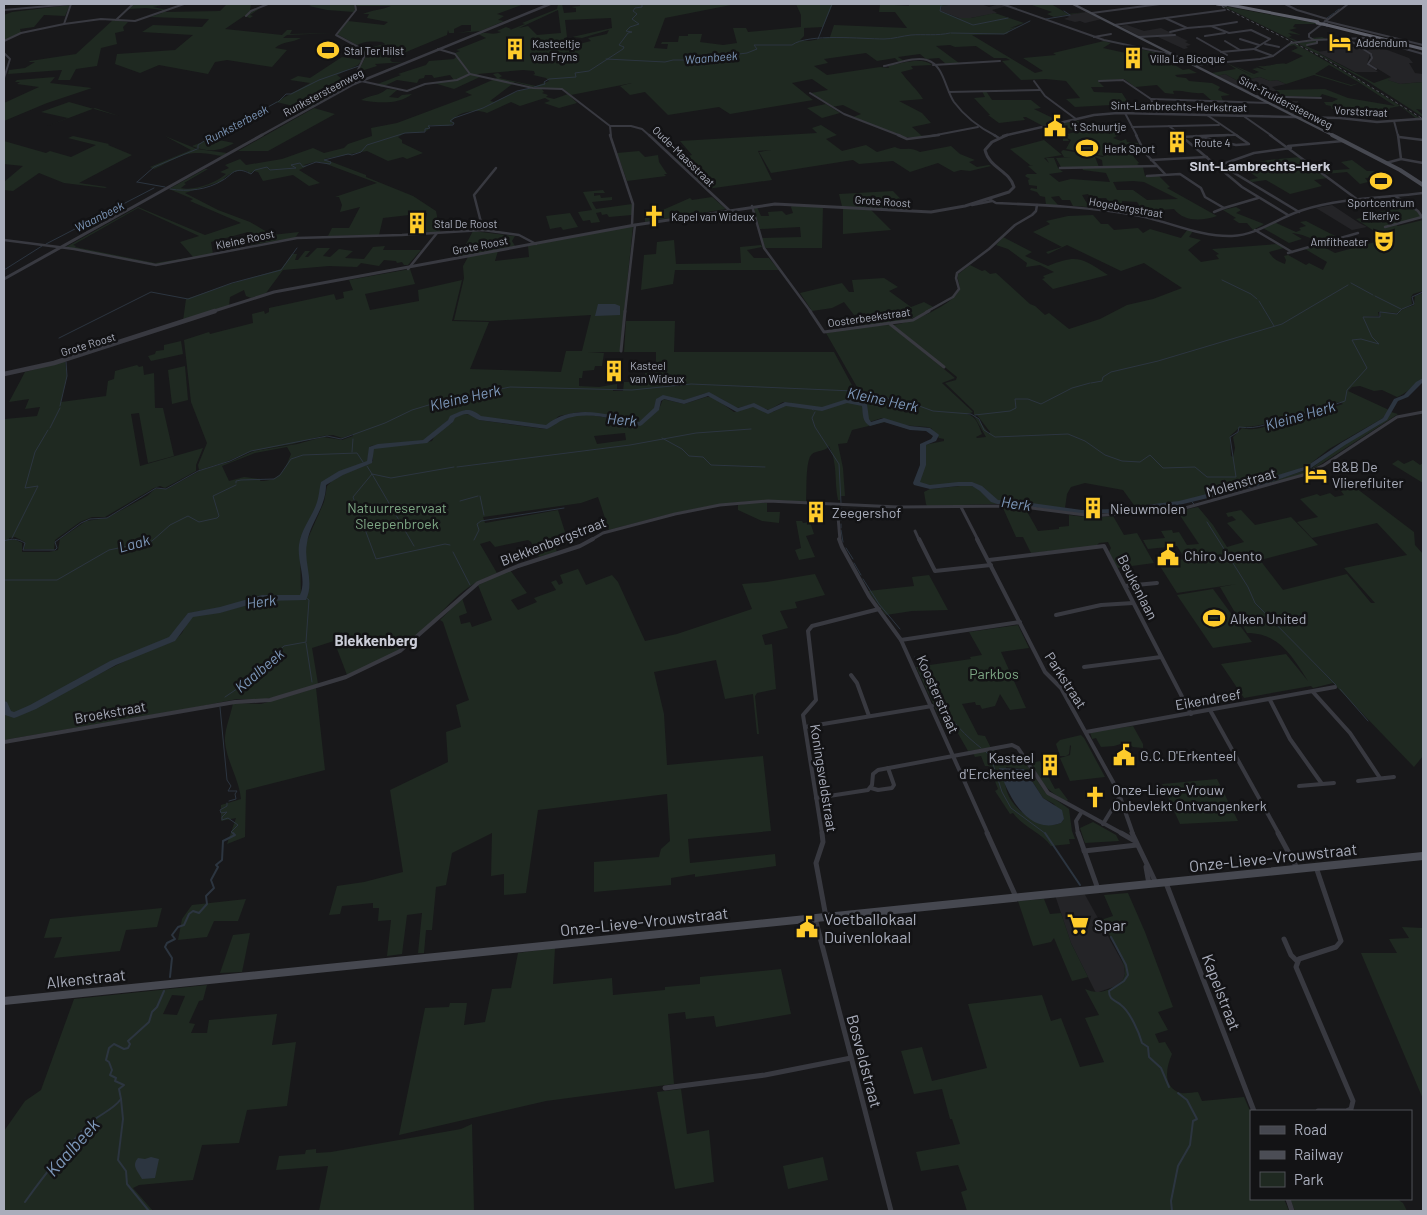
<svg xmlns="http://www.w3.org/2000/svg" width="1427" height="1215" viewBox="0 0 1427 1215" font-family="Barlow,sans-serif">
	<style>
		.built { fill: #242427 }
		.green { fill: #1f2921; fill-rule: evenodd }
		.water { fill: #2c3540 }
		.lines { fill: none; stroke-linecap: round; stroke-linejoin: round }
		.stream-far1 { stroke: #2c3540; stroke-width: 1 }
		.stream { stroke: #2c3540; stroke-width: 2 }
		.river { fill: #2c3540; fill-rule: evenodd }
		.minor-far4 { stroke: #383940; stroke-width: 2 }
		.minor-far3 { stroke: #383940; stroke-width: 2.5 }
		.minor-far2 { stroke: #383940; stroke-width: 3 }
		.minor-far1 { stroke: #383940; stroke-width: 4 }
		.minor { stroke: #383940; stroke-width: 5 }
		.tertiary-far2 { stroke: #383940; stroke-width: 2.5 }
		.tertiary-far1 { stroke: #383940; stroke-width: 3 }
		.tertiary { stroke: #383940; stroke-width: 4.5 }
		.secondary-far2 { stroke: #464850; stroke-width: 2.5 }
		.secondary-far1 { stroke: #464850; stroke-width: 4 }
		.secondary { stroke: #464850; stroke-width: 8 }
		.trunk { stroke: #5c5e68; stroke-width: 3 }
		.rail { stroke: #4b4d55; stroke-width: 1; stroke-dasharray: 3 2.5; stroke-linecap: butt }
		.minor-bridge { stroke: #383940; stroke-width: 2 }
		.tertiary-bridge { stroke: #383940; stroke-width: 2.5 }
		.trunk-bridge { stroke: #5c5e68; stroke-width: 3 }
		.labels { text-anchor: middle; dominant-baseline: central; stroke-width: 5; stroke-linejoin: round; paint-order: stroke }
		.far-poi-label { font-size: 11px; fill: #a9adbb; stroke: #131315; text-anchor: start }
		.far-street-label { font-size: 11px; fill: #a9adbb; stroke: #131315 }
		.far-water-label { font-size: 12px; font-style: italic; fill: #7d97b9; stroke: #131315 }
		.far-quarter-label { font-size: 14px; font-weight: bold; fill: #caccd7; stroke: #131315 }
		.poi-label { font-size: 14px; fill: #a9adbb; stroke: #131315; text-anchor: start }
		.street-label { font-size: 14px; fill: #a9adbb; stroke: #131315 }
		.park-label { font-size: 14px; fill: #7ea885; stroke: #131315 }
		.water-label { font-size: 15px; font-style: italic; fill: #7d97b9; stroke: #131315 }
		.neighbourhood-label { font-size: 15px; font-weight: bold; fill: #caccd7; stroke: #131315 }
		.near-street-label { font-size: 16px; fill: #a9adbb; stroke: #131315 }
		.near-poi-label { font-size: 16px; fill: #a9adbb; stroke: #131315; text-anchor: start }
		.near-water-label { font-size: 18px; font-style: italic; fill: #7d97b9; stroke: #131315 }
	</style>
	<rect width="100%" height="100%" fill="#18181a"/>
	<g class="built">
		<path d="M953,4H981L989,7L1000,4L1007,6L992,10L997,13L971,18H959L940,11L942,6Z"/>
		<path d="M1086,12L1102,19L1085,23L1080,21L1075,22L1064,19L1069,17L1067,15Z"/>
		<path d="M1127,25L1144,31L1161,28L1188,41L1185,42L1191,45L1186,46L1188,48L1184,49L1158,37H1141L1120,26Z"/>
		<path d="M1358,46L1370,54L1367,64L1378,72H1355L1317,52Z"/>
		<path d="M1382,48L1409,58L1413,63H1409L1415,73L1423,74V82L1400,84L1387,80L1391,77L1370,64L1373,55L1367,50Z"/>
		<path d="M1225,74L1238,81L1260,77L1270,81L1277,80L1286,84L1272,87L1277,91L1248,92L1217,76Z"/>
		<path d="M1288,101H1298L1301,114H1293L1272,104Z"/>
		<path d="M1332,205L1359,223L1367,227L1352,230L1316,208Z"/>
		<path d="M1084,893L1124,965L1125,974L1123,980L1116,986L1096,993L1071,943L1055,895Z"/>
	</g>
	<g class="green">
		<path d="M134,4H166L153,7L167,10L165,12L220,11L227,4H251L250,10L259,9L250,15L253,16L250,18L244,16L225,29L282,35L287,30H292L290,34L333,33L287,35L283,38H301C292,43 283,41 275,48L287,50L272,67L227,60L215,62L208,74L159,65L140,73L115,64L117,54L175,50L193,35L142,32L153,25L202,27L209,19L150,17L162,13V10L146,8L128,9Z"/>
		<path d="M313,4H354L355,9L354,12L327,10L309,6Z"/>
		<path d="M356,4H524L497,14L504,16L498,20L504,21L481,31L456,33L471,31V25H462L454,29V33H449L448,30L447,35L406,52L395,53L390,60L392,62H405L375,64L377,66L358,72L366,56L363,49L385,44L382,42C371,42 369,40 357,45L337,34L348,21L384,25L388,22L367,18L369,14H363C371,10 382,10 391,6H357Z"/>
		<path d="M558,4H562L564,13L576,12V8L571,7L580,6V4H736L665,18L654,48L667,49L668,44H661L662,42H678L679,36H688V34H702L700,42L723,45L737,43L733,28H746L748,32L801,27V15L796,4H833L823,27L804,28V36L800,40L809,41L830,37L834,25L907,28L895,12H879L880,4L909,6V4H953L942,6L940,11L959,18H971L995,13L1024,23L1010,28L1020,26L1010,30L1007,34L972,35L1035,73L1043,71L1023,58L1056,55L1053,53L1104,41L1111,43L1103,48L1130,54L1140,49L1176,57L1168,61L1183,70L1189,69L1197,73L1175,75L1177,77L1186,78L1189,81L1212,83L1220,87L1218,90L1230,95L1221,96L1223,101L1211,100L1203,93C1191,94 1183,90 1173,91L1174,94L1165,93L1157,85L1135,87L1124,79L1098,81L1104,87H1091L1094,92L1122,93L1129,104L1075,107L1066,99L1080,98L1066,81L1046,79L1021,80L1002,61L1010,60L1006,58H994L976,46L955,47L950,45L936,46L959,63L946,64L939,58L926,59L920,54L898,57L904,61L899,62L895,58L877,61L866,53L824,59L828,63L814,66L827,75L880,67L889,68L888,66C901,64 921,56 932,65L911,66L913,69L901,72C908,82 916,88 923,99L899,101L922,113L931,123L912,127L923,137H904L853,117L861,114L843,105L832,107L811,93L828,90L812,79L792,83L813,100L730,114L719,107L668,115L645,92L630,95L620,86L632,83L571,95L563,89L533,87L515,82L490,101L494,102C510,94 523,87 541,88L544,92L542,93L548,95L546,97L554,99L568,94L577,103L559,108L544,103L550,101L545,98L520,106L511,102L487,113C476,109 459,111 451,122L455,123L448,126L430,125C430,134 417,132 408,133C402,133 403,135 398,137L402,140V143L423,153L407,159L403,157L388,161L367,151L324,159L366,175V177L413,196L436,211L440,232L411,233L412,227H421L422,219H426L427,213L383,218L379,235L328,236L332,228H349L360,207L340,212L342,205L339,197H335L377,183L321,162H314L304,165L307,166L299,170L320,183L309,186L293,175L263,181L258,172L254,171L249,174L247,171C237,170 228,173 222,181L185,193L218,210L250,222L272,235L299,232L295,238L250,245L246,239L252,237L248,232L211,242L213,254L157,264L66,247L138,207L205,235L241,223L190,201L193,199L169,189L205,169H208L184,183L186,184L181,188C194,191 216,183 226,174L220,172L229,168L225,165L240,159L246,165L282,159L313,148L324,153L344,148L348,144L372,136L371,128L397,123L472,95L465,92L497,78L493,74L498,73L502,76L499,78L536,86L549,81L546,78L533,75L535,74L534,71L523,70L477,74L482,76L454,89L434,83L454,80L450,75L434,78L432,75H425L424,78L419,79L417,83L397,80L382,87L375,85L401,75L398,74L426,65L429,61L454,59L457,56L455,53L460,51L456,50L486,38L478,34C486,31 492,36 501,32L497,31L506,27L511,29L510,30L525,24L522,23L557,9ZM558,10L561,33L537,35L528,26L519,28ZM611,18L612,28L572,37L582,38L609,30L607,34L588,38L591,41L575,45L562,44L567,37L565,20ZM138,208L199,236L180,242L193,257L155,263L75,247L76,246L73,245Z"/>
		<path d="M1029,4H1051L1068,14L1086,12L1054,17L1047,14L1052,12Z"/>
		<path d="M70,5L65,16L44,15L34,27L20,29L21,33L4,40V15L12,12Z"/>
		<path d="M1223,6L1320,24H1295L1293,27L1297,28L1289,30L1301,35L1288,33L1292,36L1288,37L1298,41H1306L1296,42Z"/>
		<path d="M113,20L128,22L123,27L124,31L115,33L117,44L101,48L97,66L76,69L70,80H58L62,70L8,74L9,70L25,68L35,62H29L30,61L76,54Z"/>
		<path d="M1322,37L1328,40L1317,41V43L1306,46L1320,52L1318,53L1374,83L1391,77L1388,80L1400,84L1423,82V110L1416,109L1423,115V117L1367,81L1297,43L1315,41L1312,38Z"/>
		<path d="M1294,43L1359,80L1421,119H1417L1400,106L1390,108L1389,110L1368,109L1367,113L1332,109L1331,106L1326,105L1324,102H1332L1338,99L1322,94L1320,97L1280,96L1276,90L1325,89L1348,98L1395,106L1360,83L1351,86L1314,75L1286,84L1277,80L1270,81L1260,77L1238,81L1225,74L1217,76L1212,73L1236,69L1227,63L1253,76L1235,66L1254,74L1259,72L1252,69L1257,68L1255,67L1266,70L1258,66C1269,67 1279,62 1286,64L1303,56L1291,51L1298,48L1294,45L1286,47L1288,44ZM1329,65L1331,66L1360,83L1351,85L1315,74Z"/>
		<path d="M342,57L362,60L358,65L337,75L342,79L334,85L345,88L307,109L276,102L310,83L290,80L298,76L310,78Z"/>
		<path d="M55,77L50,83L92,88L47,103L4,121V103L39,87L17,84L20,82H15L17,80Z"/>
		<path d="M387,89L397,90L389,97L398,98L402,95L412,94C398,105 378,103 361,100C372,94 377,97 387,89Z"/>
		<path d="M982,91H986L992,100H1031L1041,108L1034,109L1061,122L1043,126L1026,117H1023L1025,120L999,123L988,115H990L974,98L985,97Z"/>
		<path d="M69,102L119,116L95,108L45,127L68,118L41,112Z"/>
		<path d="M826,104L840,113L822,118L807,108Z"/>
		<path d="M314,108L335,114L268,151H238Z"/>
		<path d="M1076,120L1088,127L1103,123L1113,124L1119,135L1113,138L1121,141L1126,139L1127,142L1138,143L1139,144H1127L1129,151L1139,163L1137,164L1143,167L1145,176H1159L1170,187L1167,188L1217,216C1202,221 1184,222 1174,209L1147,211L1150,218L1147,217L1137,202L1122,201V204H1115L1117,211L1110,210L1111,205L1106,198H1091L1088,194L1082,195L1089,207L1073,206L1070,200H1062L1059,196L1051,197L1058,205H1046L1045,197L1040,196L1037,192L1030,190L1031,188L1037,189V186L1029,185L1028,180L1030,179L1025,176L1027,174H1037L1028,166L1033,165H1030L1010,149L1044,140L1062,155L1044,158L1049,163L1046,158H1054L1058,168L1063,172L1049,174L1059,182L1071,179L1110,182L1106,173L1083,170L1082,168H1103L1102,160L1095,157L1099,167H1061L1056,158L1071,157H1064L1061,152L1063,150L1103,157L1107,152L1103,156L1066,149L1071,140L1067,138L1069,141H1063V137L1069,136L1067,134L1076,132L1060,124ZM1133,181L1144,182L1178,199L1147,200L1133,190H1117L1113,182Z"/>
		<path d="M821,125L837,135L826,139L842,151L866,145L877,152L895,147C904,152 908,145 920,152L951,146L960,154L975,160L969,162L977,167L989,165L991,166L970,171L961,170L954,172L938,163L910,172L893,161L859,164L853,160L771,173L759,152L772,150L758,151L772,180L707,189L695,177L707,175L698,165L685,167L676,159L692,155L680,141L817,133L812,128Z"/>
		<path d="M73,136L109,144L108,145L132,155L79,183L107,187L105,188L64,183L39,173L13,191L4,190V182L23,166L4,164V141L46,153L50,151L71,157L96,145L68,138Z"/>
		<path d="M165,136L197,149L227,153L222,156C187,149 185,154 154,169L150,167L191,150Z"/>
		<path d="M209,138L234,143C220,151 209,153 192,146L205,141Z"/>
		<path d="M639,151L645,157L658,155L659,162L667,174H664L666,176L627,181L617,153Z"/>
		<path d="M1300,157L1328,178L1314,180L1322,186L1290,194L1266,180L1252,182L1249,180L1258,178L1241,166L1268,160Z"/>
		<path d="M1352,160L1367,171H1373L1382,177L1365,178L1368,182L1360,184L1347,172L1326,174L1322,171L1350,169L1341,162Z"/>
		<path d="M603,190L605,193H594V196L600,195L601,198L612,197V200L592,202L596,209L632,204V215L609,217L607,214L602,215L601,212L596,213L600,222L591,223L590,220L583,221L578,212L592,210L583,192Z"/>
		<path d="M893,191L912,211L842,206L839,194Z"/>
		<path d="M712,197L726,209L645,222V216L650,211L665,209L690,198L692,200Z"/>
		<path d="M793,204L823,206L822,248H765L762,238L801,237L800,227L760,229L754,209L757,207L761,216H769L768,212L782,211L786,215L793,213L791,207Z"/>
		<path d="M1409,206L1420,213V217L1395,224L1398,226L1423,220V291L1413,294L1411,297L1412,304L1397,313L1378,312L1379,316L1363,317H1380L1381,312L1398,314L1401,310L1414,305L1415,296L1423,293V378C1414,384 1407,394 1397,397L1382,390L1374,391L1360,386L1352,387L1348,391L1389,410L1383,418L1329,449L1310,464L1294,471L1226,491L1182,501L1136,508L1123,490L1085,483L1071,487L1067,494L1065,508L997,501L986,490L974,483L935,486L919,483L918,479L925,465L924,445L944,441V439L939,438L931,428L927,427L901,425L882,418L869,422L865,405C856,400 847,399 838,403H854L862,406L865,420L868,424L884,420L908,428L927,429L934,435L927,431L908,429L885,422L852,430L847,443L838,444L843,468L845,496H840V500H838C834,481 838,463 829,446C825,452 817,450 812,454C805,460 807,491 806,502C732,496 680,511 609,530L598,497L581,503L483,517L485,523L558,510L566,535L551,537L557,552L539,557L531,542L528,540L495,547L490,541L480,544L497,573C488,577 480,580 472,585C446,602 429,630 403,648C386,659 365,666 347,675L334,641L312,648L318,684L284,695L260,700L237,699L192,708L4,740V424L5,419L37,416L40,407L25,409L29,399L9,402L25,372L65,361L67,376L61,402L106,396L108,381L114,379L115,371L137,365L139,367L143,366L144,375L154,373L155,408H163L174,456L148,463L139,413L131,414L140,466L203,448L196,465V471L165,488L160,486L154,488L105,517H92L80,522L55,540L54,550L24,549L25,542L15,537L9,538L10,540H16L22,543V552H49L58,550L60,539L86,521L107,518L147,496L155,489H167L203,469L230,462L254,451L297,444L323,437L342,440L353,436V434L342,438L333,435L322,436L293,444L252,451L223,463L199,470L198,465L207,443L191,402L184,340L209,332L210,334L253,323L252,314L264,311L265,314L269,312V308L334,294L336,300L344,298L343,292L353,290L349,280L410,269L415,284L365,294L370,310L419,301L418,290L462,280L452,321L489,322L470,369L561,372L566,351H582L591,315L491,321L454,320L464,278L463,266L468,257L498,251L495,261L529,257L528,246L633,226L620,352H588L604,353L602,366H595L594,370L583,371L582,378H579V386L599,387L617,384V389H613V391H623L624,382H644L645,373L659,372L660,365H656V352H624L626,321H675L674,352H834L853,387H857L826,333L865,326L890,325L955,378L942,383L973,412L967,414C976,416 979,426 982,434L976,437L977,438L986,437L974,416L978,419L989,434L990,432L977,415H974V411L945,383L956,380L957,377L893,325C909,324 956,304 960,288L957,275L970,265L982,271L985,270L990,274L996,273L1030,304L1035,306L1045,315L1049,313L1069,329L1100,319L1127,305L1153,299L1182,288L1144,263L1121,271L1067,245L1048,254L1046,252L1062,247L1033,232L1050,224L1046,221L1068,216L1093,215L1101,224H1108L1114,230L1138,228L1143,233L1150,229L1181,238L1188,229L1193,231L1189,237L1201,240L1188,250L1201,262L1219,259L1216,255L1219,254L1212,249L1277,244L1284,248L1269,252C1273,259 1277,261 1285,264L1286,260L1284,256L1288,255L1306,265L1309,263L1323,270L1327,262L1305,249L1320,245L1335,253L1386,239L1356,219L1375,215L1373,213ZM706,393L718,397L737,408L753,404L769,410L783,402L791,403L773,412L754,406L734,412L713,397H706L684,404L663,399L659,409L640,425C615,421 590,410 565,417C556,419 553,427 545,429L479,420C470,413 465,412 454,417L452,423L437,431L432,441L417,444L376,447L372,450L373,461L367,462L370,446L426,441C441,430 448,414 467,410L484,418L543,426H547L559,416L579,412L639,422L654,410L657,399L660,397L682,401ZM1340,402L1343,404C1326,410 1309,414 1291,418C1275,422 1259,433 1242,428L1233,437L1235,448L1233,457L1231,456L1230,436L1240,427C1257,428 1271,422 1287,417C1292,416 1298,416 1303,414C1311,412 1316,408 1326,408L1329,405ZM625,433L626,440L597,444L594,436ZM287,447L291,454C284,472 280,481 260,481L261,479L244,477L229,481L222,466L255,453ZM362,464L332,481L327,486L324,502L305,545L307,597L305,600H261L222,612L194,616L189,619L182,633L174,641L133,657L73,687L74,681L109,662L171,637L179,629L185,617L190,613L224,607L268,595L301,596L300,545L319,502L323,483L342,471Z"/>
		<path d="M1236,207L1241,210L1236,213L1264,224L1253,230L1247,223H1239L1233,219L1236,218L1223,210Z"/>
		<path d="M843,208L871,210L891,230L843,234Z"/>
		<path d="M570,213L578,227L563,230L561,227L550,229L546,216Z"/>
		<path d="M1306,221L1337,237L1320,243C1309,237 1302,234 1292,233L1302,239L1289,243L1263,228L1274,222L1296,232L1301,230L1299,228L1306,226L1300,222Z"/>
		<path d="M473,231L515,236L512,241L515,246L459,257L460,249L465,246Z"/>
		<path d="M1003,237L1032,252L1025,256L1048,266C1078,254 1081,258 1108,275L1053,289L1042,279L1045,278L1043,276L1054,272L1040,265L1026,267L1027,263L1008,249L996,245Z"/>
		<path d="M674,240L676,264L741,263L740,247L761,245L762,247L747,250L754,258H769L779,270H675L673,284L641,290L644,255L656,254L657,242Z"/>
		<path d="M385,246L383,250H421L408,265H404L402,262L397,263L396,261L384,260L379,266L361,263L357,267L329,266L283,270L266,293L251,298L246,296L244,290L230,297L229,306L183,321L186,299L230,284L281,269L292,254H297L295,260H298L305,251H310L305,257H308L317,248H330L323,256L330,257L339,249L353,251L345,258L364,259L373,247Z"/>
		<path d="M884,278L898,287L889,291L911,307L924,302L935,308C906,325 884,322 852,326L845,319L867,317L865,313L854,315L844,302L832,308L812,311L800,293L842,283L849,292H854L852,280Z"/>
		<path d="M181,341L183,354L151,361L148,356L155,354L156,351L164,350V345Z"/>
		<path d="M185,366L188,400L172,404L168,370Z"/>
		<path d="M1391,412L1398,414L1318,466L1303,474L1265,485L1264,484L1312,468L1343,445L1379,425Z"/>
		<path d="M1398,460L1404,464L1413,460L1420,465L1423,463V483L1392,464Z"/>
		<path d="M970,485L984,492L997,504L927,506L926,504L924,492L930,489Z"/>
		<path d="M1352,485L1414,532L1415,545L1423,554V756L1414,767L1333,683L1313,688L1311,686L1244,698L1221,664L1286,654L1308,681C1292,656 1279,633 1247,633L1220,587L1237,584L1177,593L1158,563L1185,559L1177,546L1148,549L1143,540L1165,538L1161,531L1172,530L1173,533L1179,532L1187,545L1199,544L1177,511L1198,507L1213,525L1227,547L1244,542L1227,523L1236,520L1232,516L1228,517L1226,513L1241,510L1255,525L1291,517L1318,545L1260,560L1283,590L1347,574L1371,603H1375L1344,568L1407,555L1377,523L1312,538L1297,522L1318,517L1300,499L1317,494L1320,496L1330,493L1335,497L1344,495L1341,491Z"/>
		<path d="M748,503H767V512H780L779,523L762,521L738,510V505Z"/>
		<path d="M1003,508H1025L1038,531L1059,529V527L1069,526V515L1093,518L1113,516L1124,535L1137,533L1154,563L1117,568L1109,552L1111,548L1108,542L1099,543L1096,546L1031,553L1023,537H1016Z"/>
		<path d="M796,521H802L803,523L810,522L814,534L806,536L815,557L799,560L795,550L801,548Z"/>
		<path d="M578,569L586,585L612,575L618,582L645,641L677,634L752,609L742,584L767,582L815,574L825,595L795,602L797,608L780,611L788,628L762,635L765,645L772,644L776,689L757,693L755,696L759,734H757L753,694L725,699L716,660L654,672L664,714L667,765L763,756L771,831L688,839L690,863L775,854L776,866L695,877V874L671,878V885L594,892V862L659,857L661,849L670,841L667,794L538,810L526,893L504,895V874L491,876L492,833L452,853L446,885L436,887L432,930H426L424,953H418L422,913L407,915L402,954L387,956L391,920L378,921L379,908H373V903L342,906L340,914L329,915L337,886L364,882L403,872L390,790L448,762L446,732L461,727L456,705L469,700L443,622L440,620L462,598L467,613L459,616L461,624L470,622L472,627L492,620L478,585L510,570L527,593L511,600L518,610L537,602L534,598L556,590L551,582L556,580L559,585L563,583L560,575Z"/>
		<path d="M929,575L948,610L912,611L886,615L868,591L914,586L912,577Z"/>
		<path d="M1213,589L1252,642L1213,648L1177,595Z"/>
		<path d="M1018,625L1029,648L1001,652L1026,708L1010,710L1000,694L995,706L982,709L980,705H976L975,702L962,704L978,735L985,736L991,748L968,751L956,730L946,731L916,667L971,659L970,657L982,655L969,632Z"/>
		<path d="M316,688L325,770L246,790L245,837L227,844L236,818L221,821V805L241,799C239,779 227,762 225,742C224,730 231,715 233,703L261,704Z"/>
		<path d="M1133,726L1143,744V748L1133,747L1127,742L1114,746L1101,747L1096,738L1092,739L1090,732Z"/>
		<path d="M1081,735L1084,738L1105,777L1070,781L1060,758L1070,755L1071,746L1070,745L1069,754L1066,756H1060L1056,744L1060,740Z"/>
		<path d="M994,749L1001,760L1020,755L1045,792L1069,809L1072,831L1075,839H1069L1070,844L1051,846C1041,832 1023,827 1013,813L1010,814L995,791L998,789L989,766H985L981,756L975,757L973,753ZM1006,767L1024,769L1043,798L1054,804L1064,819L1061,823C1041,831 1010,809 1006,788C1004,782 1006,774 1006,767Z"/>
		<path d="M1040,761L1055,789L1059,788L1068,800L1066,801C1045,790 1043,783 1031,763Z"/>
		<path d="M1217,779L1238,821L1180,824L1162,784Z"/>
		<path d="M1093,822L1116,835L1119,841L1085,843L1080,828Z"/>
		<path d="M1128,893L1145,932L1173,1007L1158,1012L1168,1030L1155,1034L1159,1043L1165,1042L1172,1054C1166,1067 1162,1088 1181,1093C1186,1094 1193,1092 1198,1092L1202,1101L1244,1097L1251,1113V1199H1284L1289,1211H967L961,1192L967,1190L958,1165L921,1171L916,1152L960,1144L952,1119H950L942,1089L914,1094L901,1051L922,1047L932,1081L987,1068L968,1004L1042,995L1051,1021L1061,1018L1080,1067L1104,1062L1085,1018L1099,1015L1085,989C1095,993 1102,993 1112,988C1117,985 1124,981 1125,974C1127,963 1107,931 1101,920L1113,916L1104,895Z"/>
		<path d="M246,899L238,921H214L207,937L178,940L182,919L192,905Z"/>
		<path d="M1044,899L1050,914L1061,913L1071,943L1088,977L1072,981L1054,938L1051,942L1033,946L1018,901Z"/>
		<path d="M162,908L157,927L126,930L120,951L54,958L62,937L44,938L50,919Z"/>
		<path d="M1402,927L1423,928V1099L1361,953H1397L1389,939L1409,938Z"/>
		<path d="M250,933L242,972L220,973L233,935Z"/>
		<path d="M555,948L553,984L612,978L613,995L665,990V987L700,984V977L781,969L791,1014L716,1027L714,1016L686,1019L685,1012L668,1014L674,1084L546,1101L399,1135L425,1008L449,1007L450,1003H467L464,1025L485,1022L492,989L511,988L518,953Z"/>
		<path d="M207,985L203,1000L199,1001L189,1023L195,1024L191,1033H207L209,1020L277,1014L272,1045L296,1042L287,1106L247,1110L239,1143L202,1145L193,1180L139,1185L133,1188L153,1211H4V1131L25,1101L41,1090L74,999ZM172,995L185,996L177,1015L163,1014Z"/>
		<path d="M681,1089L687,1134L709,1130L714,1182L675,1189L657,1092Z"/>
		<path d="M472,1124L474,1211H319L328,1166L276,1170L279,1156L305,1154L306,1150L316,1149V1153L331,1152L461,1129Z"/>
		<path d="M823,1157L828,1180L788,1189L783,1166Z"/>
		<path d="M1290,1199H1397L1403,1203L1407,1211H1295Z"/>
	</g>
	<g class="water">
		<path d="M598,304H615L620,306V315L595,316Z"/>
		<path d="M999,768L1024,769L1043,798L1062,810L1064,819L1061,823C1027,836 1007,794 999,768Z"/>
		<path d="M151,1157L159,1159L155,1178L142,1179C138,1171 131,1166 138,1158L145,1159Z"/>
	</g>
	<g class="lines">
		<g class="stream-far1">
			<path d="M941,6L940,11L973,25L1008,18"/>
			<path d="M1064,11L1070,15"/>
			<path d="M1335,12L1339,9"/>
			<path d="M1327,18L1334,13"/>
			<path d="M1046,19L1070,15"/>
			<path d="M951,33L1004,34L1030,21"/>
			<path d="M818,39L832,4"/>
			<path d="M606,59L665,62L673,60H698L709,55L730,57L731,55L747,53L757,49L754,45H792C808,33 863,39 884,39C893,39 902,36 911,35C924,34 937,36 950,33"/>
			<path d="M534,87L545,84L544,82L549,79L576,77L575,73L589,71L623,49L624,47L619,45L628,33L632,32L626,31L630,27L639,24L632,19L637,14L633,11L635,8L642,7V4"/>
			<path d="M278,102L286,94H291L319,80L359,66"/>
			<path d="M198,149V145C223,128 251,117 277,102"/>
			<path d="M137,182L154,167L197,149"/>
			<path d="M137,182L165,187"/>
			<path d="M170,189C188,192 207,190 223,180C227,178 232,172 236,171C241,169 247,172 251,174L255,170L267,167L270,170L296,168L291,165L300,163L303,167L316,162L330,164L331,162L324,160L348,154L352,155L361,152L367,145L405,133L425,132V129L430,128L428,126L453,125L454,123L450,121L454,118L483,108L517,91L531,88"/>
			<path d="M46,244L154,188"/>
			<path d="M4,270L42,246"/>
			<path d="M1222,280L1251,294L1257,299"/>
			<path d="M1351,283L1373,295"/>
			<path d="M1375,296L1401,309"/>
			<path d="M1259,301L1274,326"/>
			<path d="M59,338L151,292L188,299L232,283L281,270L297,248"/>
			<path d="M1091,383L1102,381L1103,377L1111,372L1158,361L1282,324L1348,285"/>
			<path d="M60,406L67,376L66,362"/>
			<path d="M810,407L813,410"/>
			<path d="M815,412L812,418L815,427L839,464L841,503"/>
			<path d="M975,415L1010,411L1016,408L1015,399H1028L1041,404L1072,388L1090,383"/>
			<path d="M50,428L60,408"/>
			<path d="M662,438L682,449L689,456L703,457L711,465L765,467"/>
			<path d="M352,452L353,439"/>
			<path d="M367,466L372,474L391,478L454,467"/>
			<path d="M457,467L630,445L696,433L751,429"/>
			<path d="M236,483V481L241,480L274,479L280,475L291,459L303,455L357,453L363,462"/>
			<path d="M480,496L484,515"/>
			<path d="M1190,500L1194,504"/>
			<path d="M460,501L478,496"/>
			<path d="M841,508V520"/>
			<path d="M1207,522L1248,587L1255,603L1336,685"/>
			<path d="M841,524V528"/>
			<path d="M841,530L843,542"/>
			<path d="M12,538L38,486L25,488L35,452L48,430"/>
			<path d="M474,540L479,530L477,524L481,521L564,508"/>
			<path d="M4,541C12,538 18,539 25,543L23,550H55L57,548L55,542L81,523L90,519L107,518L156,488L166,489L198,471L230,461L251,451L327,436L341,439L385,423L412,410L442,401L510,387L632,390L691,384L853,391L911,403L933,411L971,414L979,419L984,430L995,437L1068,434L1085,441L1105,455L1122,461L1140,462L1150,455L1163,468L1195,467L1207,477H1236L1230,437L1238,432L1239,427C1260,430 1269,422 1288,417C1307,412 1326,408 1345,401L1347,390L1367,368L1352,340L1361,339L1379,344L1372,337L1363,317H1380V312L1397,314L1402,309L1414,304L1412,297L1423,292"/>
			<path d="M414,546L372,474L353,497L376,559L445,544L450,545"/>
			<path d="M846,548L853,559"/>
			<path d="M453,552L470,585"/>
			<path d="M854,563L861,575"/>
			<path d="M863,579L879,604L900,629"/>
			<path d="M4,580H57L109,550L152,541L170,525L188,516L199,522L217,518L219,516L213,496L236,485"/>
			<path d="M306,643L312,682"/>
			<path d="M915,657C932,693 949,723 981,748"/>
			<path d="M1340,689L1368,721"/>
			<path d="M225,697L253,678L264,664L284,646L306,642L309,600L304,596"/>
			<path d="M220,707L227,780L231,786L228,791H237L235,794L236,799L229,801"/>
			<path d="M986,752L994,760L993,764L1002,792L1011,808L1046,834"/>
			<path d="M227,803V806L220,810L221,813L227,812L222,817V820L228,818L238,825L231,832L234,834"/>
		</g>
		<g class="stream">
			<path d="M1045,833L1080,885"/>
			<path d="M1111,937L1126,965L1128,975L1124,981L1109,991C1109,1000 1115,1000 1121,1005C1130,1012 1139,1032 1142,1043L1148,1047L1149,1057L1161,1068L1169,1087"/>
			<path d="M170,977L172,958L165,947L167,943L175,939L172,935L178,927L184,925L189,914L193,911L199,913L207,904L206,896L214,888L211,880L218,867L216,865L222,860L223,841L235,835L233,833"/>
			<path d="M121,1099L123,1119L118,1160L126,1171L127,1184L149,1211"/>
			<path d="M25,1202C45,1174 66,1147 90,1123C100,1114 113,1110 121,1099L119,1089L124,1085L115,1081L116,1078L110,1075L112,1070L109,1062L106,1060L109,1048L114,1044L124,1049L128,1048L130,1044L128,1041L149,1022L152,1012L157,1007L164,991"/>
			<path d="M1172,1211L1171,1201L1178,1166L1190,1145L1193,1121L1197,1119L1187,1100L1178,1093"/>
		</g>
		<path class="river" d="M1423,378V382L1408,397L1398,401L1387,420L1345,445L1311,468L1266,484L1179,505L1113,513L1082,514L1017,505L997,504L991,502L980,491L972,486H958L930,489L914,485L913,483L920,465V444L931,439L933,436L926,431L910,430L884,422L870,426C862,422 863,414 862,406L847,403L822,411L786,406L768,414L753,407L737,412L735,411L708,396L684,404L664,399L661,401L659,410L642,425L640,426C618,420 591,411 568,418C560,420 554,426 547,429L479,420C466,414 470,411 455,418L453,422L427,443L374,449L372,463L343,475L326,485C326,508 310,522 307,543C303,563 315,581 306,600L262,601L220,613L193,617L175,641L116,665L36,709L17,717L14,718L5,715L4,713V701L7,702L11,711L14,712L30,705L110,661L169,637L188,613L220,607L262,595H300C307,579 297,562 299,545C301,530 311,518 316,505C319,498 319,490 321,482L339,471L367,461L369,447L378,444L423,440L448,420L450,416C463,410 469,406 481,416L546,425C575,403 606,414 639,422L654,408L656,399L663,395L684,400L709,392L738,408L754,403L768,410L785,402L822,407L847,399L867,404L869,419L871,422L884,418L910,426L930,428L938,434L939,435L936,441L926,445V465L920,482L930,485L958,482H972L982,486L998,500L1017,501L1082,510L1113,509L1179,501L1262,480L1307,466L1341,443L1383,418L1394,399L1404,395L1416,382Z"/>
		<g class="minor-far4">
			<path d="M355,4L356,10L336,35L362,49L365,55L356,74L363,80"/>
			<path d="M1002,4L1104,40L1174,55"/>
			<path d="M1110,4H1112"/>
			<path d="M1285,4L1297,10L1327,19"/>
			<path d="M4,10L71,4"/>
			<path d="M1092,13L1160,4"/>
			<path d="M246,16L251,11L268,4"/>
			<path d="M1165,18L1187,28L1211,26L1229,33L1251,30L1270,39L1254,49L1273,56"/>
			<path d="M116,20L133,4"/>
			<path d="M1325,21L1423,45"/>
			<path d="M64,24L71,4"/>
			<path d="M1114,25L1225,10"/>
			<path d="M1212,26L1237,22"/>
			<path d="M1170,32L1187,28"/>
			<path d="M1205,36L1225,33"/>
			<path d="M1094,37L1111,34"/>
			<path d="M1139,37L1175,35"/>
			<path d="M1197,38L1227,55"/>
			<path d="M1346,38L1371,54L1372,58L1368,64L1376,69"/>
			<path d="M1240,39L1259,45"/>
			<path d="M1314,40L1367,38L1423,54"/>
			<path d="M4,41L21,33L64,24L101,19L135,21L184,4"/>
			<path d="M1225,41L1240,50"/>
			<path d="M1299,42L1314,40L1309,37V34L1348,4H1423"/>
			<path d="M1265,44L1279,47"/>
			<path d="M1307,45L1317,43V41"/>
			<path d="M438,49L455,54L470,74"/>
			<path d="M1221,52L1254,49"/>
			<path d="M4,53L10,59L4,78"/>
			<path d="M933,65L1000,61"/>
			<path d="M1194,65L1260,59L1273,56L1291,43"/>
			<path d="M884,66C896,64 915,56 927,60C944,65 945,89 954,102C965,117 980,128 996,136"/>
			<path d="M470,74L533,88L562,89L610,126H631L642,129L650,136"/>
			<path d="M361,81L407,91L425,84L457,80L470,74"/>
			<path d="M1034,81L1045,96L1076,119"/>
			<path d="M1099,81L1123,80L1151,99"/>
			<path d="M949,92L1040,90"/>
			<path d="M810,93L844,114L901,136"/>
			<path d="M1255,96L1321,98"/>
			<path d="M1125,113L1137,136"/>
			<path d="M1157,114L1151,99L1268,103"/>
			<path d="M1207,115L1238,136"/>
			<path d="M1245,117L1272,136"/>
			<path d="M1394,121L1398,136"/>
			<path d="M610,126L611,136"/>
			<path d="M1169,126L1182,136"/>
			<path d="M1132,127L1219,125"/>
			<path d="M931,136L978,127"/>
			<path d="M1194,136L1235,135"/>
			<path d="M1196,136H1198"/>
		</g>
		<g class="minor-far3">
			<path d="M610,135L633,204L632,225"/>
			<path d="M649,135L729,210"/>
			<path d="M898,135L907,139L939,135"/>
			<path d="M994,135L999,138"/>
			<path d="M1136,135L1145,153L1165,174"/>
			<path d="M1180,135L1242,187L1288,215"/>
			<path d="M1270,135L1358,200"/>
			<path d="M1196,136L1236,145L1249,144L1236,135"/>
			<path d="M1180,137L1229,135"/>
			<path d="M1399,137L1423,140"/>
			<path d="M1288,146L1343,141"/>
			<path d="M1401,159L1423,163"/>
			<path d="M1151,160L1207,157"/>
			<path d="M1386,163L1401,159L1398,135"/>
			<path d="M1220,165L1254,153L1291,148"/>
			<path d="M1221,165L1299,212"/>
			<path d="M1060,168L1157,166"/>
			<path d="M1147,176L1180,174L1201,188L1205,197L1224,208L1258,198"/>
			<path d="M989,199L996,203C1044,205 1092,207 1140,216C1170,222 1200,237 1232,236C1258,235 1279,217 1303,210C1341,198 1383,198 1423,193"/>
			<path d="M972,205L992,201"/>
			<path d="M752,206L764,248L811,312"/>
			<path d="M1214,212L1224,208"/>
			<path d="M1385,227L1422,217L1418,211L1395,196"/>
			<path d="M483,230L474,195L496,168"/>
			<path d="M1255,230L1292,252"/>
			<path d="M4,240L74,249L156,265L297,238L402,235L483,230L519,235L536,244"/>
			<path d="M1288,253L1358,233"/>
			<path d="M408,269L437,233"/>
			<path d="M625,312L635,225"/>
			<path d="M926,312L953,297L959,289L956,278L957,273L989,249L1015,225L1032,215L1036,211L1037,205"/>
		</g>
		<g class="minor-far2">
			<path d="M810,311L824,332L913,320L929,311"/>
			<path d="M890,324L944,367"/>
			<path d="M621,351L625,311"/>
			<path d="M837,505L840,540"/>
			<path d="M961,507L978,540"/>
			<path d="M915,531L919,540"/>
			<path d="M591,540L603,533L675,514L720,505L768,501L898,507L1016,506L1093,516L1185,508L1303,475L1324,465L1397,417L1423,412"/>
		</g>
		<g class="minor-far1">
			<path d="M839,539L842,547L869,596L901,640L988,834"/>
			<path d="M919,539L935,571L991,565"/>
			<path d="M977,539L1045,672L1061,688L1118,791L1133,834"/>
			<path d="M989,560L1104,546L1191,714"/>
			<path d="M1125,586L1157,583"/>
			<path d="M1056,615L1101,605L1133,603"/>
			<path d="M901,640L1020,622"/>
			<path d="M1084,667L1161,657"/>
			<path d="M851,675L857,683L869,716"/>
			<path d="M1313,692L1350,733L1380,778"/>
			<path d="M1270,700L1290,739L1322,784"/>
			<path d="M1210,710L1279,834"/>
			<path d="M805,727L932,706"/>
			<path d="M1086,732L1335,687"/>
			<path d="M4,742L235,702L270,700L346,677L400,651L478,583L518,566L580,546L593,539"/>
			<path d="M1358,781L1394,777"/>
			<path d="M1299,786L1334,783"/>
			<path d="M871,788L878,790L892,788L894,785L888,768"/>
			<path d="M816,798L868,790L872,785L873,774L878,770L1012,745L1018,748L1048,793L1123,834"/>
			<path d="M1103,824L1120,796"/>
			<path d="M822,834L803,715L816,700L808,631L812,626L879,609"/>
			<path d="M1078,834L1076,821L1081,813"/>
		</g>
		<g class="minor">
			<path d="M822,833L823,842L816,863L826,917"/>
			<path d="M987,833L1016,897"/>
			<path d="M1078,833L1098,889"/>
			<path d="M1121,833L1135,841"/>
			<path d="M1132,833L1156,883"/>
			<path d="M1278,833L1297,868"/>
			<path d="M1084,851L1137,845"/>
			<path d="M1146,867L1149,884"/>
			<path d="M1316,867L1341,941L1336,947L1299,959L1296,967L1353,1101L1351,1109L1346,1111H1318"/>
			<path d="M1166,883L1254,1111"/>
			<path d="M815,918L891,1211"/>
			<path d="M1284,939L1291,955L1297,961"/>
			<path d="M665,1088L765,1075L851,1058"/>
			<path d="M1288,1199L1292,1211"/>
		</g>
		<g class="tertiary-far2">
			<path d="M260,136L354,84L550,4"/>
			<path d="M1003,136L1094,115L1118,113L1340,118L1377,122L1418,119"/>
		</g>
		<g class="tertiary-far1">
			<path d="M4,279L262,135"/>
			<path d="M211,312L274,292L635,225L775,204L931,212L965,206L1009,192L1014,187C1009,170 989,168 985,150L992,142L1007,135"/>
		</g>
		<path class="tertiary" d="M4,374L54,363L215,311"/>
		<path class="secondary-far2" d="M1073,4L1334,136"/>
		<path class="secondary-far1" d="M1332,135L1400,170L1423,185"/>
		<path class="secondary" d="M4,1001L1423,856"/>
		<g class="trunk">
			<path d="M1225,4L1318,22"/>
			<path d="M1327,25L1423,49"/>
		</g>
		<path class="rail" d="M1217,4L1322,57L1423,119"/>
		<path class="minor-bridge" d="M1291,43L1299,42"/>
		<path class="tertiary-bridge" d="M1418,119H1423"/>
		<g class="trunk-bridge">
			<path d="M1217,4L1226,5"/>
			<path d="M1317,23L1327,25"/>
		</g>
	</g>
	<defs>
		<g id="hotel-bare" transform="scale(1.725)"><path d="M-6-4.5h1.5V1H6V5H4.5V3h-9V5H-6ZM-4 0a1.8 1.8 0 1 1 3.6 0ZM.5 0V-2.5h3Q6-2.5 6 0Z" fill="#ffcc2b" stroke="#131315" stroke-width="2.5" paint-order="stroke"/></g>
		<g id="building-bare" transform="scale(1.725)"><path d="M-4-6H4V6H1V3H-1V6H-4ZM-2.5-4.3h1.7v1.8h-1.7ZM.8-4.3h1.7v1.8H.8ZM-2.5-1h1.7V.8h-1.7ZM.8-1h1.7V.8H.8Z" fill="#ffcc2b" stroke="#131315" stroke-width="2.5" paint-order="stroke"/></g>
		<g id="stadium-bare" transform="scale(1.725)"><path d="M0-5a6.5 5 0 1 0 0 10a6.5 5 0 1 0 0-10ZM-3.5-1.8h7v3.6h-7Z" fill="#ffcc2b" stroke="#131315" stroke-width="2.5" paint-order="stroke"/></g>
		<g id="civic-bare" transform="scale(1.725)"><path d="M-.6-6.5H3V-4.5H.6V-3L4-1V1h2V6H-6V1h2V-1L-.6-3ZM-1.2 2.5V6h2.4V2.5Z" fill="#ffcc2b" stroke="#131315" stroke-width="2.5" paint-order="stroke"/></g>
		<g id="church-bare" transform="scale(1.725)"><path d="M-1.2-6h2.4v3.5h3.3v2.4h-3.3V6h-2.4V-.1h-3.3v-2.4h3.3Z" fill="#ffcc2b" stroke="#131315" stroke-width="2.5" paint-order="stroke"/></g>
		<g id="theatre-bare" transform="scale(1.725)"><path d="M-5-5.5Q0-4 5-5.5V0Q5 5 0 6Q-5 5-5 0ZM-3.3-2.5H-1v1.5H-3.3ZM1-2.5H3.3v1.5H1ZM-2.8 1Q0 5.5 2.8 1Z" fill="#ffcc2b" stroke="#131315" stroke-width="2.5" paint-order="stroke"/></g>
		<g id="supermarket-bare" transform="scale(1.725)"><path d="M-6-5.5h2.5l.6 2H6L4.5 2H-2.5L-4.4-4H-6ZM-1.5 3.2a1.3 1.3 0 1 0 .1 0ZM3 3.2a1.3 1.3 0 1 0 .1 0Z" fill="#ffcc2b" stroke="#131315" stroke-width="2.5" paint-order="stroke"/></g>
	</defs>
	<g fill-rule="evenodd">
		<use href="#hotel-bare" x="1340" y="42"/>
		<use href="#building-bare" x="515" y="49"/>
		<use href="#stadium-bare" x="328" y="50"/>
		<use href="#building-bare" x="1133" y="58"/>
		<use href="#civic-bare" x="1055" y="126"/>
		<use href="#building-bare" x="1177" y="142"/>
		<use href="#stadium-bare" x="1087" y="148"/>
		<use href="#stadium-bare" x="1381" y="181"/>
		<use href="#church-bare" x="654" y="216"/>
		<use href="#building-bare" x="417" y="223"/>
		<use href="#theatre-bare" x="1384" y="241"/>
		<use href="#building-bare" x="614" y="371"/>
		<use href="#hotel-bare" x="1316" y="474"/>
		<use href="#building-bare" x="1093" y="508"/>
		<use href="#building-bare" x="816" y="512"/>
		<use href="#civic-bare" x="1168" y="555"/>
		<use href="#stadium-bare" x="1214" y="618"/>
		<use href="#civic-bare" x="1124" y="755"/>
		<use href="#building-bare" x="1050" y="765"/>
		<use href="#church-bare" x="1095" y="797"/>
		<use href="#supermarket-bare" x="1078" y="924"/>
		<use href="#civic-bare" x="807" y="927"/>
	</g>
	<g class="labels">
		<g class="far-poi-label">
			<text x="1356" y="42">Addendum</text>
			<text x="532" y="43">Kasteeltje<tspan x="532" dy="13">van Fryns</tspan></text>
			<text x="344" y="50">Stal Ter Hilst</text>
			<text x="1150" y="58">Villa La Bicoque</text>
			<text x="1072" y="126">'t Schuurtje</text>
			<text x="1194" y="142">Route 4</text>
			<text x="1104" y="148">Herk Sport</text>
			<text x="1381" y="202" text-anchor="middle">Sportcentrum<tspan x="1381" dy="13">Elkerlyc</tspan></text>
			<text x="671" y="216">Kapel van Wideux</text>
			<text x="434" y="223">Stal De Roost</text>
			<text x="1368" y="241" text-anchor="end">Amfitheater</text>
			<text x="630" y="365">Kasteel<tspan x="630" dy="13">van Wideux</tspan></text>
		</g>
		<g class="far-street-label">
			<text transform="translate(323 92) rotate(-28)">Runkstersteenweg</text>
			<text transform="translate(1286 102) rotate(27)">Sint-Truidersteenweg</text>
			<text transform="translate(1179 106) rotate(1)">Sint-Lambrechts-Herkstraat</text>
			<text transform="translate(1361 111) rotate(3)">Vorststraat</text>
			<text transform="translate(684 156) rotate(44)">Oude-Maasstraat</text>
			<text transform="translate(883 201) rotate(4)">Grote Roost</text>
			<text transform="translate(1126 207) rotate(10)">Hogebergstraat</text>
			<text transform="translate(245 239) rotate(-12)">Kleine Roost</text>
			<text transform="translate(480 245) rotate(-11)">Grote Roost</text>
			<text transform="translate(869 317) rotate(-8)">Oosterbeekstraat</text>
			<text transform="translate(88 344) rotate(-17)">Grote Roost</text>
		</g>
		<g class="far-water-label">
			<text transform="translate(711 57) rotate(-5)">Waanbeek</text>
			<text transform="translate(236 124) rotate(-28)">Runksterbeek</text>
			<text transform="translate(99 216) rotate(-27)">Waanbeek</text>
		</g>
		<g class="far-quarter-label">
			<text x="1260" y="165">Sint-Lambrechts-Herk</text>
		</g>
		<g class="poi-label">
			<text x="1332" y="466">B&amp;B De<tspan x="1332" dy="16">Vlierefluiter</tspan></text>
			<text x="1110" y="508">Nieuwmolen</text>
			<text x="832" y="512">Zeegershof</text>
			<text x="1184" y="555">Chiro Joento</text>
			<text x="1230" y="618">Alken United</text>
			<text x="1140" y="755">G.C. D'Erkenteel</text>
			<text x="1034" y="757" text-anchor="end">Kasteel<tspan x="1034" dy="16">d'Erckenteel</tspan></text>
			<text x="1112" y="789">Onze-Lieve-Vrouw<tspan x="1112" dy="16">Onbevlekt Ontvangenkerk</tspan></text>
		</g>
		<g class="street-label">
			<text transform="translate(1241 482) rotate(-16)">Molenstraat</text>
			<text transform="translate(553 541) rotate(-21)">Blekkenbergstraat</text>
			<text transform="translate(1138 587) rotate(63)">Beukenlaan</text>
			<text transform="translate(1066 680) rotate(57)">Parkstraat</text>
			<text transform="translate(938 694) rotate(66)">Koosterstraat</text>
			<text transform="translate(1208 699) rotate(-10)">Eikendreef</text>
			<text transform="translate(110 712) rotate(-10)">Broekstraat</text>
			<text transform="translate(824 778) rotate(81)">Koningsveldstraat</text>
		</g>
		<g class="park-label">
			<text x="397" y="507">Natuurreservaat<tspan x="397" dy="16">Sleepenbroek</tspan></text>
			<text x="994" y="673">Parkbos</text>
		</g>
		<g class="water-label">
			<text transform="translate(465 397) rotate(-13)">Kleine Herk</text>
			<text transform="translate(883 399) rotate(12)">Kleine Herk</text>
			<text transform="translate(1300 415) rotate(-16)">Kleine Herk</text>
			<text transform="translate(622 419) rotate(5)">Herk</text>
			<text transform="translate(1016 503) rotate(8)">Herk</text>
			<text transform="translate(134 543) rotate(-15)">Laak</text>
			<text transform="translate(261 601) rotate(-7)">Herk</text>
			<text transform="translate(259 670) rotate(-40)">Kaalbeek</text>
		</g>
		<g class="neighbourhood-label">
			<text x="376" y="640">Blekkenberg</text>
		</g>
		<g class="near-street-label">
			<text transform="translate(1273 857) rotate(-6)">Onze-Lieve-Vrouwstraat</text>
			<text transform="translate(644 921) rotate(-6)">Onze-Lieve-Vrouwstraat</text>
			<text transform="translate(86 978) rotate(-6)">Alkenstraat</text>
			<text transform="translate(1222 992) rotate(69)">Kapelstraat</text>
			<text transform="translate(865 1061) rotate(75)">Bosveldstraat</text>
		</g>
		<g class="near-poi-label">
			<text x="824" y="918">Voetballokaal<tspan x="824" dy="18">Duivenlokaal</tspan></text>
			<text x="1094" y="924">Spar</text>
		</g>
		<g class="near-water-label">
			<text transform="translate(72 1147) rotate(-48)">Kaalbeek</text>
		</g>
	</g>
	<rect width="1427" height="1215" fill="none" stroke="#a9adbb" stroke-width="10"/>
	<rect x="1250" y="1110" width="162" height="90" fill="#131315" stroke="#4f5157"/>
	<rect x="1260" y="1126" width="25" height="8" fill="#464850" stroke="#4f5157"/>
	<text x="1294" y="1135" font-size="15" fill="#a9adbb">Road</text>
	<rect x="1260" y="1151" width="25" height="8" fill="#4b4d55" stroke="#4f5157"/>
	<text x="1294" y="1160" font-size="15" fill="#a9adbb">Railway</text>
	<rect x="1260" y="1172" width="25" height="15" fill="#1f2921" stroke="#4f5157"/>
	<text x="1294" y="1185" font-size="15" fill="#a9adbb">Park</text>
</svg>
